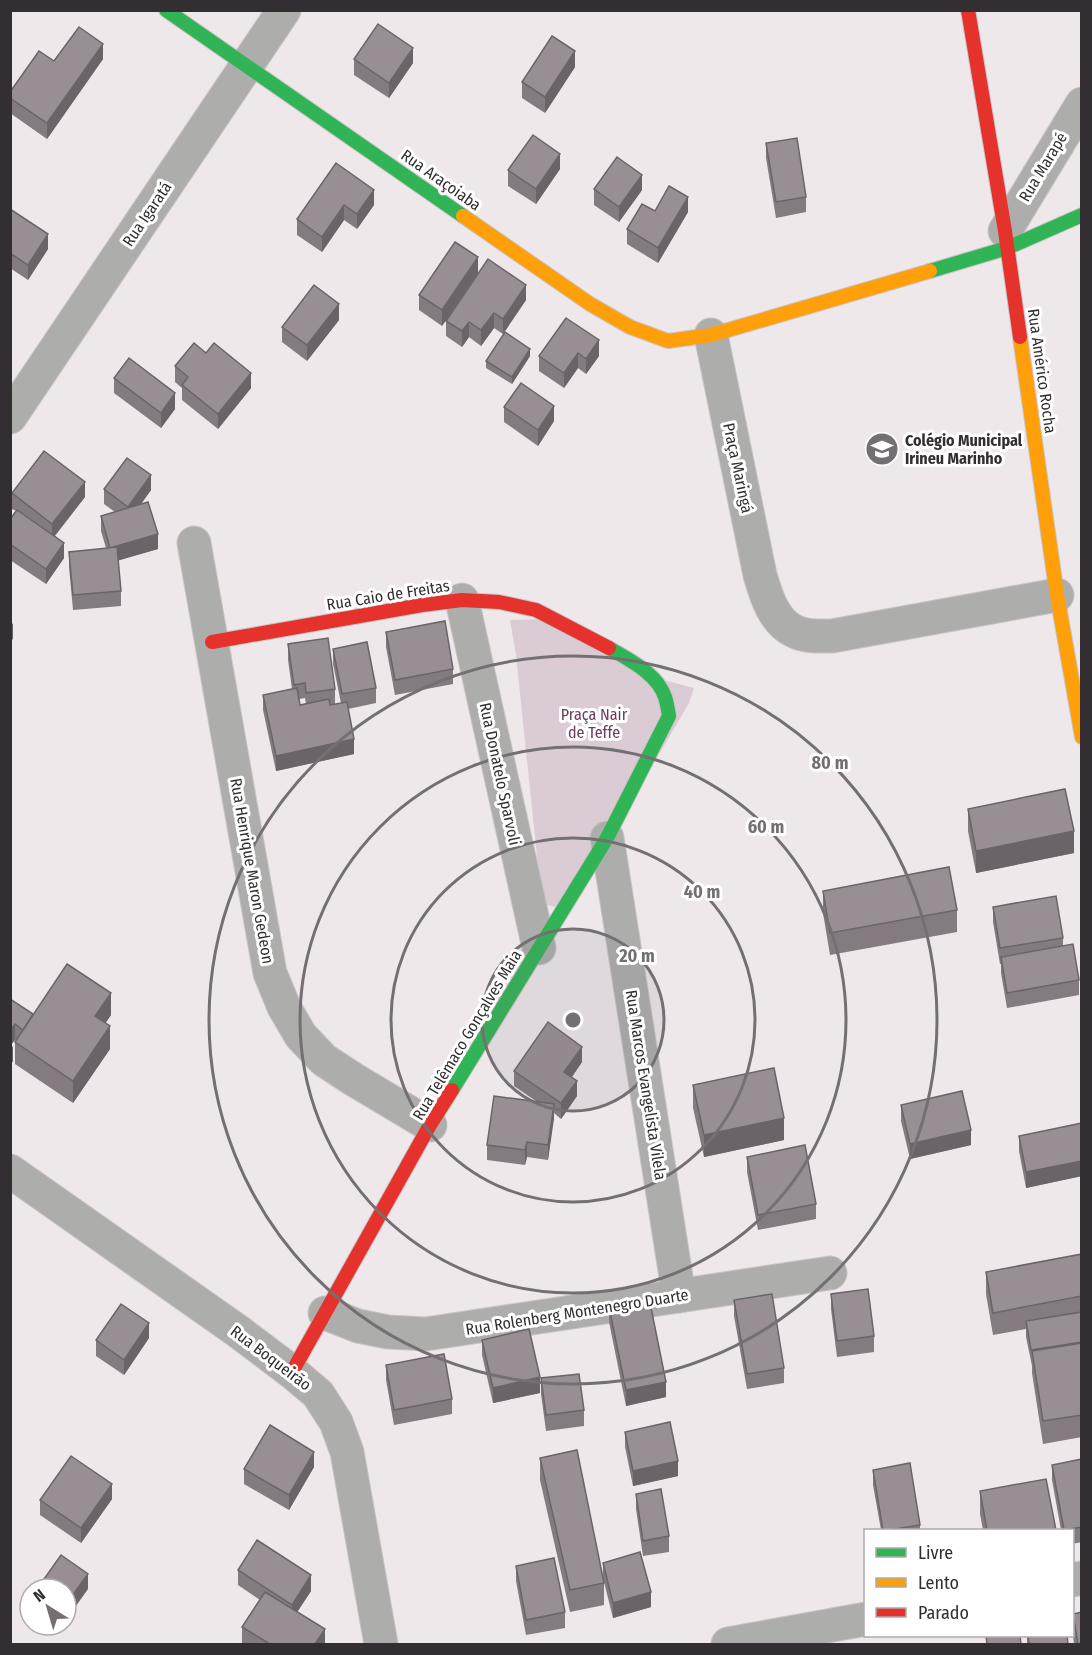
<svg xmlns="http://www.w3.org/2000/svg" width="1092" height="1655" viewBox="0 0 1092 1655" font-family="'Fira Sans Condensed',sans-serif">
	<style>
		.green { fill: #dbcbd4 }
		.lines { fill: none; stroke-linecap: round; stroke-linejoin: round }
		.street-casing { stroke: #c8c4c6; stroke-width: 35 }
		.fast-casing { stroke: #c8c4c6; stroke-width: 16 }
		.slow-casing { stroke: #c8c4c6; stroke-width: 16 }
		.jam-casing { stroke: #c8c4c6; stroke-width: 16 }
		.street { stroke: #adadac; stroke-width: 33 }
		.fast { stroke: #30b455; stroke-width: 14 }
		.slow { stroke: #ff9f0a; stroke-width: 14 }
		.jam { stroke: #e5322d; stroke-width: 14 }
		.wall { fill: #837b7f; fill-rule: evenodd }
		.shaded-wall { fill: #6a6468 }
		.building { fill: #988f94; stroke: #6a6468; stroke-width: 1.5 }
		.ring { fill: none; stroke: #746f72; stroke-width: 3 }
		.labels { text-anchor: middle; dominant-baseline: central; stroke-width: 6; stroke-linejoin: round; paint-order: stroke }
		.street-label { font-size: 16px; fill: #322e31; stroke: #fff }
		.poi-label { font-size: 16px; font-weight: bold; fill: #322e31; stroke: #fff; text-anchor: start }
		.park-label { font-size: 16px; fill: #6c3b5c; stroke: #fff }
		.centre { fill: #746f72; stroke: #fff; stroke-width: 3 }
		.ring-label { font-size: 18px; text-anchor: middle; font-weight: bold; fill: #746f72; stroke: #fff; stroke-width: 6; stroke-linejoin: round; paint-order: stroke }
	</style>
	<rect width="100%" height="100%" fill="#eee8eb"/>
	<path class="green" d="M546,619L660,679L694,688L689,703L611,836L561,908L542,904L516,655L510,620Z"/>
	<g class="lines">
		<g class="street-casing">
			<g id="street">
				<path d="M1005,231L1082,104"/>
				<path d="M711,335L760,575C766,595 773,621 794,631C805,637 820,636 832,636L1057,595"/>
				<path d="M10,417L284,10"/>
				<path d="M194,543L270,973L284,1007L301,1036L324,1060L353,1079L430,1125"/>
				<path d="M462,600L539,948"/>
				<path d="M607,838L679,1296"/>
				<path d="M10,1171L239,1332L292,1372L318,1394L336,1422L347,1452L381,1644"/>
				<path d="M325,1313L358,1326L388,1332L426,1334L830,1273"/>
				<path d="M1072,1580L1082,1578"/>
				<path d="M728,1644L866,1619"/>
			</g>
		</g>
		<g class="fast-casing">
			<g id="fast">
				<path d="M166,10L463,216"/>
				<path d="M930,271L1007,248L1082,215"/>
				<path d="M452,1090L607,838L669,716C668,710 667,703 665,697C657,673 629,660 609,648"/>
			</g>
		</g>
		<g class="slow-casing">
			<g id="slow">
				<path d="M463,216L590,304L630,327L668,341L711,335L930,271"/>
				<path d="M1020,337L1057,595L1082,737"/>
			</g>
		</g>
		<g class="jam-casing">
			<g id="jam">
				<path d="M968,10L1005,231L1020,337"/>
				<path d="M212,642L422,605L462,600L499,602L536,610L609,648"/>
				<path d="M292,1372L430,1125L452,1090"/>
			</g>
		</g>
		<use href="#street" class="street"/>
		<use href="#fast" class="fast"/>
		<use href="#slow" class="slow"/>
		<use href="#jam" class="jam"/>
	</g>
	<g class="wall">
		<path d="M103,59L47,139L10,113V92L54,61Z"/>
		<path d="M354,59L413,63L389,98L354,75Z"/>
		<path d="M575,67L545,113L522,98V82Z"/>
		<path d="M766,143L806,197V212L776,218L766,158Z"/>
		<path d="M336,163L374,205L357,229L344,220L322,252L297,235V219Z"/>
		<path d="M560,169L536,204L508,186V170Z"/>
		<path d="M594,189L642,190L619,222L594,205Z"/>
		<path d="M10,209L48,249L28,280L10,268Z"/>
		<path d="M655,211L688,212L658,263L627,244V229Z"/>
		<path d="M478,273L442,326L419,310V295Z"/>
		<path d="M526,300L503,334L494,328L481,346L469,337L462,347L446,336V321Z"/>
		<path d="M566,318L599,356L586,374L578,368L564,388L539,371V356Z"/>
		<path d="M339,320L307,361L282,342V327Z"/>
		<path d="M530,356L512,384L486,368V361Z"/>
		<path d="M175,366L251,388L218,429L182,400V388L175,382Z"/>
		<path d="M114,378L175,409L161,428L114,393Z"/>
		<path d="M504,407L554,421L538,446L504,422Z"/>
		<path d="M104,489L151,490L141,504L158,549L118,560L121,591V606L73,610L69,567V552L106,548L101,531V516L115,512L104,504Z"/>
		<path d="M12,493L85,497L55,536L64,558L46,584L10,560V519L16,511L12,509Z"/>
		<path d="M386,632L453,669V684L395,695L386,647Z"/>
		<path d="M288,644L335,689V704L330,705L341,703L333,664V649L376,688V703L348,709L354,754L276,771L263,710V695L292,689L288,660ZM305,698L306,704L300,705L299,699Z"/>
		<path d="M968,809L1074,853L976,873L968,831Z"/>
		<path d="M823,891L957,910V932L830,955L823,913Z"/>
		<path d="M993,907L1063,938V946L1079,980V995L1007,1008L1001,973V964H1000L993,922Z"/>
		<path d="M10,999L33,1014L111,1015L105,1023L110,1049L73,1103L15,1064V1042L16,1040H15L11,1044L13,1061L10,1065Z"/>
		<path d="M582,1062L572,1077L577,1096L561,1119L554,1113L548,1160L527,1157L525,1165L487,1160V1145L536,1101L514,1086V1071Z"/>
		<path d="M693,1085L784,1140L704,1157L693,1108Z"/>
		<path d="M901,1105L971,1145L910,1159L901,1121Z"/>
		<path d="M1082,1123V1176L1026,1188L1019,1151V1136Z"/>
		<path d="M747,1157L816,1204V1219L758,1230L747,1172Z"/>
		<path d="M1082,1254V1437L1043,1444L1032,1373V1366L1026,1337V1329L993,1335L986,1294V1272Z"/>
		<path d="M831,1294L874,1336V1352L837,1357L831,1309Z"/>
		<path d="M734,1300L784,1368V1383L747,1389L734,1316Z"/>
		<path d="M609,1307L666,1397L626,1406L609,1322Z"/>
		<path d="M149,1338L124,1375L96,1356V1340Z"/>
		<path d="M482,1340L540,1393L493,1403L482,1355Z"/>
		<path d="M386,1365L452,1399V1414L394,1425L386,1380Z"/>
		<path d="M541,1378L584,1410V1426L546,1431L541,1394Z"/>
		<path d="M625,1432L678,1476L633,1486L625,1447Z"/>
		<path d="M540,1458L603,1577V1563L651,1607L613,1618L604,1582V1605L570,1612L540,1480Z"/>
		<path d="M1082,1459V1542L1072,1544V1530H1061L1052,1480V1465Z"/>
		<path d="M314,1467L289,1510L244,1484V1469Z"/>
		<path d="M873,1470L920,1525V1530H881L873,1485Z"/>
		<path d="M980,1491L1056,1530H983L980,1514Z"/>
		<path d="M636,1494L669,1536V1552L643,1556L636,1509Z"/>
		<path d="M112,1499L81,1543L40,1515V1500Z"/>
		<path d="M516,1566L565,1612V1628L526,1635L516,1581Z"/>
		<path d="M238,1570L311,1591L297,1612L325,1644H245L242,1643V1627L260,1600L238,1585Z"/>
		<path d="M1073,1614L1082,1644H1074L1073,1636Z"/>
		<path d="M1027,1635H1067L1068,1644H1027Z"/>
	</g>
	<g class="shaded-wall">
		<path d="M103,44V59L47,139V123Z"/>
		<path d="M413,48V63L389,98V83Z"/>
		<path d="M575,51V67L545,113V97Z"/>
		<path d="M560,154V169L536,204V189Z"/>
		<path d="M642,175V190L619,222V207Z"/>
		<path d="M374,190V205L357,229V214Z"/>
		<path d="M688,197V212L658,263V248Z"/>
		<path d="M344,205V220L322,252V237Z"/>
		<path d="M48,234V249L28,280V265Z"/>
		<path d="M478,257V273L442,326V310Z"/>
		<path d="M526,285V300L503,334V319Z"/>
		<path d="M339,304V320L307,361V345Z"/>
		<path d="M494,313V328L481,346V330Z"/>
		<path d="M469,322V337L462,347V331Z"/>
		<path d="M599,340V356L586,374V359Z"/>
		<path d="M530,349V356L512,384V377Z"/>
		<path d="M578,353V368L564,388V373Z"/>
		<path d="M251,373V388L218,429V414Z"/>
		<path d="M175,393V409L161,428V413Z"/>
		<path d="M554,406V421L538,446V430Z"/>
		<path d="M151,475V490L128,522V507Z"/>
		<path d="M85,482V497L52,539V524Z"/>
		<path d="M158,534V549L110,563V548Z"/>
		<path d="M64,543V558L46,584V569Z"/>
		<path d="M13,623V639L10,642V627Z"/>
		<path d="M354,739V754L276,771V756Z"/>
		<path d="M1074,831V853L976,873V851Z"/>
		<path d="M111,993V1015L95,1039V1016Z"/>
		<path d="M15,1024V1040L10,1046V1031Z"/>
		<path d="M110,1026V1049L73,1103V1081Z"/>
		<path d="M13,1046V1061L10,1065V1050Z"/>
		<path d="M582,1047V1062L564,1088V1072Z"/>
		<path d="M577,1081V1096L561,1119V1103Z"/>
		<path d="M554,1104V1119L548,1160V1145Z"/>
		<path d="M784,1118V1140L704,1157V1135Z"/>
		<path d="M971,1130V1145L910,1159V1144Z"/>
		<path d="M527,1142V1157L525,1165V1150Z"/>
		<path d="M1082,1161V1176L1026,1188V1172Z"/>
		<path d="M149,1323V1338L124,1375V1360Z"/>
		<path d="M540,1377V1393L493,1403V1388Z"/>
		<path d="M666,1382V1397L626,1406V1390Z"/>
		<path d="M314,1452V1467L289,1510V1495Z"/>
		<path d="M678,1461V1476L633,1486V1471Z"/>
		<path d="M112,1484V1499L81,1543V1528Z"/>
		<path d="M88,1574V1589L66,1620V1604Z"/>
		<path d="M311,1575V1591L292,1620V1605Z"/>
		<path d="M651,1592V1607L613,1618V1603Z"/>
		<path d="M325,1629V1644H315Z"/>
	</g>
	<g class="building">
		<path d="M378,24L413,48L389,83L354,59Z"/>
		<path d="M79,27L103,44L47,123L10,98V92L39,51L54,61Z"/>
		<path d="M552,36L575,51L545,97L522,82Z"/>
		<path d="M533,135L560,154L536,189L508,170Z"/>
		<path d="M797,138L806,197L776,202L766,143Z"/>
		<path d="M617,157L642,175L619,207L594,189Z"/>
		<path d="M336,163L374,190L357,214L344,205L322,237L297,219Z"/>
		<path d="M669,186L688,197L658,248L627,229L642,204L655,211Z"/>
		<path d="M10,209L48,234L28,265L10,253Z"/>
		<path d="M455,242L478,257L442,310L419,295Z"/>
		<path d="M488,259L526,285L503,319L494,313L481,330L469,322L462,331L446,321Z"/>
		<path d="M314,285L339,304L307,345L282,327Z"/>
		<path d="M566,318L599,340L586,359L578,353L564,373L539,356Z"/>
		<path d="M505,332L530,349L512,377L486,361Z"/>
		<path d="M194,343L206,353L214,343L251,373L218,414L182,385L188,377L175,366Z"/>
		<path d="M129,358L175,393L161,413L114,378Z"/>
		<path d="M521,383L554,406L538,430L504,407Z"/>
		<path d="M44,451L85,482L52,524L12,493Z"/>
		<path d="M127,458L151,475L128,507L104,489Z"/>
		<path d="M148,502L158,534L110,548L101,516Z"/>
		<path d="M17,510L64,543L46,569L10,544V519Z"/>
		<path d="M117,547L121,591L73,595L69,552Z"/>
		<path d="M445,621L453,669L395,680L386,632Z"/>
		<path d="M328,638L335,689L306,693L305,683L294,685L288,644Z"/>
		<path d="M367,642L376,688L342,694L333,649Z"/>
		<path d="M297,688L300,705L329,699L330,705L347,702L354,739L276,756L263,695Z"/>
		<path d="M1065,789L1074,831L976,851L968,809Z"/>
		<path d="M949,867L957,910L830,933L823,891Z"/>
		<path d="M1056,896L1063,938L1000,948L993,907Z"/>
		<path d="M1073,944L1079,980L1007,993L1001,957Z"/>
		<path d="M67,964L111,993L95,1016L110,1026L73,1081L15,1042Z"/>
		<path d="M10,999L33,1014L23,1030L15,1024L10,1031Z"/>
		<path d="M548,1022L582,1047L564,1072L577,1081L561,1103L514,1071Z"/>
		<path d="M774,1068L784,1118L704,1135L693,1085Z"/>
		<path d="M962,1091L971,1130L910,1144L901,1105Z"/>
		<path d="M494,1096L554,1104L548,1145L527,1142L525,1150L487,1145Z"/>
		<path d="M1082,1123V1161L1026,1172L1019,1136Z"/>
		<path d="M805,1145L816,1204L758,1215L747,1157Z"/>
		<path d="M1082,1254V1296L993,1313L986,1272Z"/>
		<path d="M868,1289L874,1336L837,1341L831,1294Z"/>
		<path d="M772,1294L784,1368L747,1374L734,1300Z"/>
		<path d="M649,1298L666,1382L626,1390L609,1307Z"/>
		<path d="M121,1304L149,1323L124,1360L96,1340Z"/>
		<path d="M1082,1312V1342L1031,1350L1026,1321Z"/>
		<path d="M529,1329L540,1377L493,1388L482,1340Z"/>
		<path d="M1082,1343V1415L1043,1421L1032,1351Z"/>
		<path d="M444,1354L452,1399L394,1410L386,1365Z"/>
		<path d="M579,1374L584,1410L546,1415L541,1378Z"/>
		<path d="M670,1422L678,1461L633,1471L625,1432Z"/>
		<path d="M270,1425L314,1452L289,1495L244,1469Z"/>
		<path d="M577,1450L604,1583L570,1590L540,1458Z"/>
		<path d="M71,1456L112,1484L81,1528L40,1500Z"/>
		<path d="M1082,1459V1527L1064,1530L1052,1465Z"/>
		<path d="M910,1463L920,1525L889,1530H883L873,1470Z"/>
		<path d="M1046,1479L1056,1530H987L980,1491Z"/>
		<path d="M661,1489L669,1536L643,1541L636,1494Z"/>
		<path d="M257,1540L311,1575L292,1605L238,1570Z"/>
		<path d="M640,1552L651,1592L613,1603L603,1563Z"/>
		<path d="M61,1555L88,1574L66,1604V1589H37Z"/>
		<path d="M554,1558L565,1612L526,1620L516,1566Z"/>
		<path d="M265,1592L325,1629L315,1644H270L242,1627Z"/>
		<path d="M1082,1612V1644H1078L1073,1614Z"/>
		<path d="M989,1635H1020L1021,1644H987L986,1636Z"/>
		<path d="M1028,1635H1067L1068,1644H1029Z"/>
	</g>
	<circle cx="573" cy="1020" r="91" fill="#746f72" fill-opacity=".12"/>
	<g class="ring">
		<circle cx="573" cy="1020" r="91"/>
		<circle cx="573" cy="1020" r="182"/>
		<circle cx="573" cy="1020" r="273"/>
		<circle cx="573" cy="1020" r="364"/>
	</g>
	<defs>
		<g id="school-disc" transform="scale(1.725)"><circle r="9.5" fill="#746f72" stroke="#fff"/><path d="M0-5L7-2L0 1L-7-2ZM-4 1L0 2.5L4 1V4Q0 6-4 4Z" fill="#fff"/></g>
	</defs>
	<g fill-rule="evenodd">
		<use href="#school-disc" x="882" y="449"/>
	</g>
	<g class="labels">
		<g class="street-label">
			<text transform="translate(1043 167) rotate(-59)">Rua Marapé</text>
			<text transform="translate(441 180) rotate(35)">Rua Araçoiaba</text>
			<text transform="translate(147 214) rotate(-56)">Rua Igaratá</text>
			<text transform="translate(1042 371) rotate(82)">Rua Américo Rocha</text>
			<text transform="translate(738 468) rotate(78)">Praça Maringá</text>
			<text transform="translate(388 595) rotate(-9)">Rua Caio de Freitas</text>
			<text transform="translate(500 774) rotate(78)">Rua Donatelo Sparvoli</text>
			<text transform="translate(252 871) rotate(80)">Rua Henrique Maron Gedeon</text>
			<text transform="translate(467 1035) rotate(-59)">Rua Telêmaco Gonçalves Maia</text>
			<text transform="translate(646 1085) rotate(81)">Rua Marcos Evangelista Vilela</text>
			<text transform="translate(577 1312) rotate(-9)">Rua Rolenberg Montenegro Duarte</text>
			<text transform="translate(271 1358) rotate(37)">Rua Boqueirão</text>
		</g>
		<g class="poi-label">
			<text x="905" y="440">Colégio Municipal<tspan x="905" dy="18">Irineu Marinho</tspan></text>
		</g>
		<g class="park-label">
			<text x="594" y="714">Praça Nair<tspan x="594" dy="18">de Teffe</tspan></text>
		</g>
	</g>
	<circle cx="573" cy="1020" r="9" class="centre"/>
	<g class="ring-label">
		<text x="830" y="769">80 m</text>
		<text x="766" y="833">60 m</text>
		<text x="702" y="898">40 m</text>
		<text x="637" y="962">20 m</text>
	</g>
	<rect width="1092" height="1655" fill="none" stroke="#322e31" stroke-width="24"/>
	<rect x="864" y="1529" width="210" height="108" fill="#ffffff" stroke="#adabad" stroke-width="1.5"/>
	<rect x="876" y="1548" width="30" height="9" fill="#30b455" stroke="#adabad" stroke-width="1.5"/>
	<text x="918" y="1559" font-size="18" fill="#322e31">Livre</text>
	<rect x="876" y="1578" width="30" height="9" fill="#ff9f0a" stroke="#adabad" stroke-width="1.5"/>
	<text x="918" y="1589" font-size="18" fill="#322e31">Lento</text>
	<rect x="876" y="1608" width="30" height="9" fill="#e5322d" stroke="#adabad" stroke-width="1.5"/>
	<text x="918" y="1619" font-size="18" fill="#322e31">Parado</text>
	<g transform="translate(48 1607) rotate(323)"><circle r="28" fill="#ffffff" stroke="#adabad" stroke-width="1.5"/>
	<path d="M0-4.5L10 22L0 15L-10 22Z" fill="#746f72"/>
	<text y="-9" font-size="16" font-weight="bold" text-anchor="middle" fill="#322e31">N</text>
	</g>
</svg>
